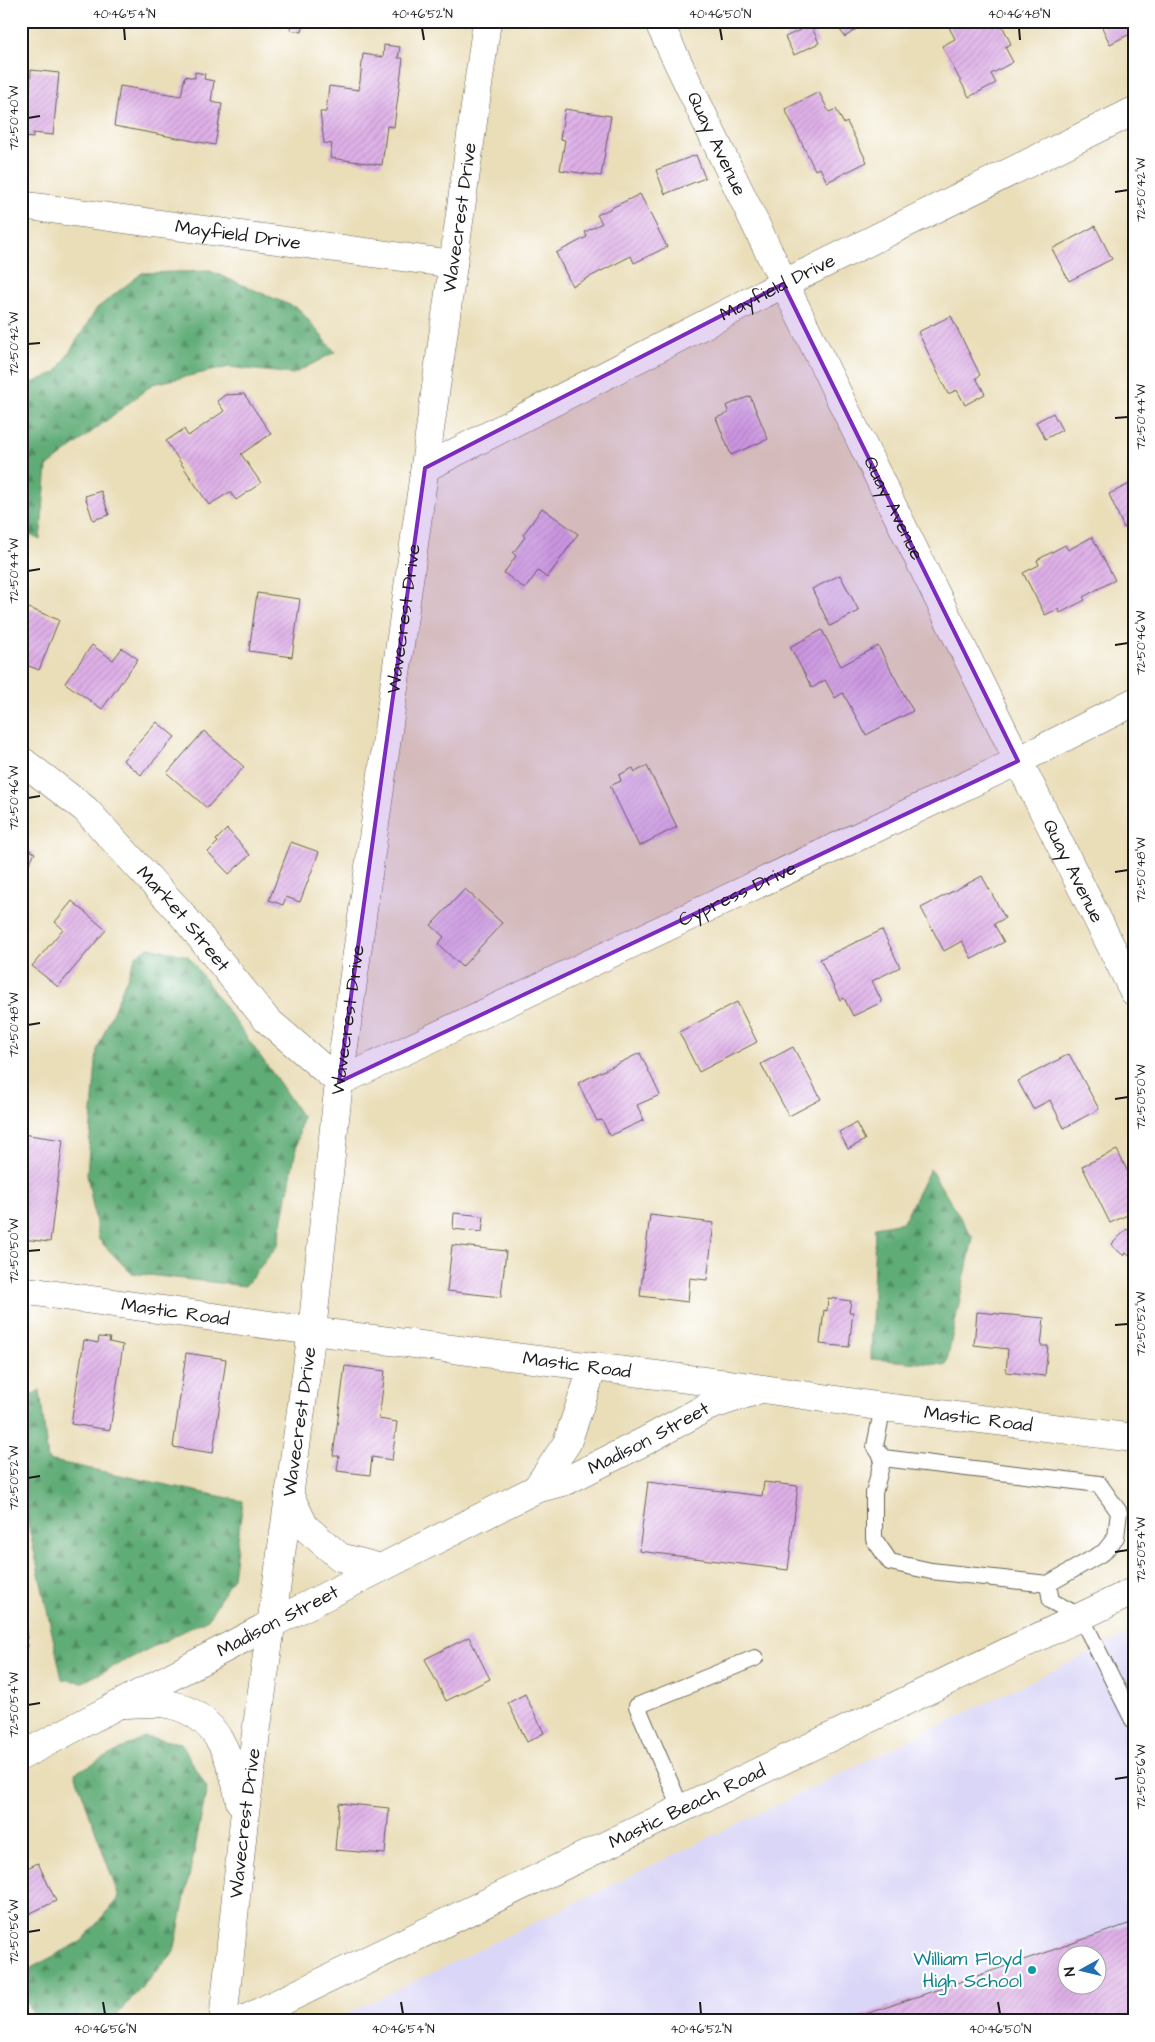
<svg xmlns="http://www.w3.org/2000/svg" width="1155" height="2042" viewBox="0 0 1155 2042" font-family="'Architects Daughter',sans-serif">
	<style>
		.built { fill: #dad6f7; fill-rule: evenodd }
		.forest { fill: url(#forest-firs); stroke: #3e6449 }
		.building { fill: url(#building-hatch); fill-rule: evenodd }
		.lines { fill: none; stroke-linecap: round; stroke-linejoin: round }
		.lane-casing { stroke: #646053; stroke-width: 18 }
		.street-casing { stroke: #646053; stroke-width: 29 }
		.secondary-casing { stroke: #646053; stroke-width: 29 }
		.lane { stroke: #fff; stroke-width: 16 }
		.street { stroke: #fff; stroke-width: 28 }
		.secondary { stroke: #fff; stroke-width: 28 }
		.marked { fill: #7b2cbf; fill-opacity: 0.2; stroke: #7b2cbf; stroke-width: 4; stroke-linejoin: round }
		.ticks { fill: none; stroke: #1c1c1c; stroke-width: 2 }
		.culture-dot { fill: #0f9aa8; stroke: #fff; stroke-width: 2 }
		.labels { text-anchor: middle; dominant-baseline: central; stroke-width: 4.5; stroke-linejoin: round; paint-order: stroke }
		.street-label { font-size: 19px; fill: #1c1c1c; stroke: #fff }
		.culture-label { font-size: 19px; fill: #0d838f; stroke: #fff; text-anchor: end }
		.neatline { fill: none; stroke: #1c1c1c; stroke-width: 2 }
		.ticks-label { font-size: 12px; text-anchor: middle; fill: #1c1c1c }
	</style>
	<defs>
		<pattern id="forest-firs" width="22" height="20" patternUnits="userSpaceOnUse" patternTransform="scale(1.25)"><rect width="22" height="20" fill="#5fac76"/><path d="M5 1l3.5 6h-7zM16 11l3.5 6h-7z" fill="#4e8b60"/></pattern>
		<pattern id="building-hatch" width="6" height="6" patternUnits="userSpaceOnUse" patternTransform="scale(1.25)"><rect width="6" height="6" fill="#deb0e7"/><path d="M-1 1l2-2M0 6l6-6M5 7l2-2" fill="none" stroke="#be97c6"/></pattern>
	</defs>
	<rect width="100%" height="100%" fill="#fff"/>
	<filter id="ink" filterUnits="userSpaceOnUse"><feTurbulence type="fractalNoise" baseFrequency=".02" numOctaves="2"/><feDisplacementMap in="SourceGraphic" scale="10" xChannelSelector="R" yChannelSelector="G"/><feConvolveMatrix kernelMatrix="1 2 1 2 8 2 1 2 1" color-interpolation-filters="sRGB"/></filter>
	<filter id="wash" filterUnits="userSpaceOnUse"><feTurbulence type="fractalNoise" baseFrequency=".0096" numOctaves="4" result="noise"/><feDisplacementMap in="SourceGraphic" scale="20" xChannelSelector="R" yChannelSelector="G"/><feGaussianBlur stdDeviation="1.12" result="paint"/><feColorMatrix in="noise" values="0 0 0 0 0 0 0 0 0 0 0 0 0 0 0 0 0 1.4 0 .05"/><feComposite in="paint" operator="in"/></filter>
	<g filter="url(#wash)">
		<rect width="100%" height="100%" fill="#eadeb9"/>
		<path class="built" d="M1134,1631V2021H332ZM1068,1954H1098V1984H1068Z"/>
		<g class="forest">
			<path d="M210,271L299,309L335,352L293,374L229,367L153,384L47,467L40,540L21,530V388L57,372L97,308L142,273Z"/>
			<path d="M149,947L188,956L281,1085L302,1117L278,1245L245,1286L131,1273L99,1240L87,1174L97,1050L136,956Z"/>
			<path d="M930,1169L973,1238L946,1365L871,1359L875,1227L903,1222Z"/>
			<path d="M40,1390L48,1460L243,1501L233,1577L208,1619L83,1682L62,1679L21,1491V1401Z"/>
			<path d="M144,1737L181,1743L207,1788L174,1952L111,2021H38L21,1994V1980L31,1968L82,1941L119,1897L75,1773Z"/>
		</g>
		<g id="blocks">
			<g class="building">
				<path d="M291,21H304L302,32L290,30Z"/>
				<path d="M834,21H868L845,37Z"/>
				<path d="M946,21H992L993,24L1000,21L1011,44L1005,47L1013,62L991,74L996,83L969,97L942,46L955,39Z"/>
				<path d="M1099,21H1134V32L1110,44Z"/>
				<path d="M811,25L819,43L794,55L785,37Z"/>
				<path d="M384,45L400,47L398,58H403L394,127L387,126L382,165L330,158L332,144L324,143L320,112H326L329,86L359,90L363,54L383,57Z"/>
				<path d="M31,70L59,73L53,135L33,133V138L25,137V132L21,131V91L30,92Z"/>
				<path d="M195,72L205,74L204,79L214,81L211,102L222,104L215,145L114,126L120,86L181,96L185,76L195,78Z"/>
				<path d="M819,92L829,112L836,109L844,124L847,122L867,162L827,182L820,168L815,170L785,109Z"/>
				<path d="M565,109L611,116L601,176L560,170L565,140L560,139Z"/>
				<path d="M696,155L705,178L665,194L656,170Z"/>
				<path d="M640,194L667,247L634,263L631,256L572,286L556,253L587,237L585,232L602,223L597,215Z"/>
				<path d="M1095,226L1112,259L1069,281L1052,249Z"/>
				<path d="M951,316L980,375L976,378L985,394L965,405L957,390L948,394L918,332Z"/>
				<path d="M244,394L271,434L241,454L261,483L236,500L230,492L209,505L166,441L184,429L188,436L224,411L217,401L225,395Z"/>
				<path d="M750,396L768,439L731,455L716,418L729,413L726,406Z"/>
				<path d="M1053,413L1062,430L1045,439L1036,422Z"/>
				<path d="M1134,482V524L1124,528L1109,494Z"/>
				<path d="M101,491L109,515L93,520L85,496Z"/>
				<path d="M542,508L578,534L547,578L538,571L525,589L504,573L516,556L513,553L525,537L523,535Z"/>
				<path d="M1092,537L1115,580L1083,597L1085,600L1060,613L1058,609L1045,615L1023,573L1039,565L1037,560L1065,545L1068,550Z"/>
				<path d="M840,575L859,611L830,626L812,589Z"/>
				<path d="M257,593L300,599L292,657L249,651Z"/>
				<path d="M21,605L59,620L39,670L21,663Z"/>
				<path d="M822,630L841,666L878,646L913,711L866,735L843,693L835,698L825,680L812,688L790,647Z"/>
				<path d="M92,645L113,660L122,648L138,659L102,709L65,683Z"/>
				<path d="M157,722L175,737L141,775L123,760Z"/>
				<path d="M204,731L244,767L207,808L167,773Z"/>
				<path d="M647,766L677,827L639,846L610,786L621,781L619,775L633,768L635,772Z"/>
				<path d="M227,829L250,855L229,874L208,852L218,842L216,840Z"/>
				<path d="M291,842L319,852L300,902L286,897L283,905L269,900Z"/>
				<path d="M21,845L35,853L21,877Z"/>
				<path d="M982,876L1005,918L994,924L1004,942L972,959L962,941L944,951L921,908Z"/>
				<path d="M465,889L502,923L462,967L438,944L444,937L431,925Z"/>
				<path d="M72,901L106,930L58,987L32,966L63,929L55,922Z"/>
				<path d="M882,930L900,967L872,981L882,1002L853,1016L844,998L840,1000L820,959Z"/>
				<path d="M737,1002L757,1042L699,1072L679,1032Z"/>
				<path d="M793,1047L821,1099L789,1116L761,1064Z"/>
				<path d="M640,1053L660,1095L637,1105L644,1120L610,1136L602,1120L597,1121L578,1083Z"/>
				<path d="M1069,1054L1099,1109L1064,1128L1050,1100L1033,1109L1018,1081Z"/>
				<path d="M856,1123L865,1140L848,1149L839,1132Z"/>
				<path d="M22,1134L63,1140L50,1242L21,1239Z"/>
				<path d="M1117,1150L1134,1184V1212L1110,1223L1082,1166Z"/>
				<path d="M454,1213L484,1216L482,1232L453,1229Z"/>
				<path d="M650,1215L714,1223L707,1280L690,1278L688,1302L640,1296Z"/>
				<path d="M1127,1229L1134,1236V1260L1126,1253L1124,1256L1111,1245Z"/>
				<path d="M452,1245L506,1251L501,1297L447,1291Z"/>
				<path d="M828,1298L851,1301L849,1312H853L849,1347L820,1344L824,1310L827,1311Z"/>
				<path d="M977,1312L1044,1318L1041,1346H1048L1045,1376L1006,1372L1008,1349L974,1345Z"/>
				<path d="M99,1337L110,1338L109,1342L123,1345L110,1430L71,1424L84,1340L98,1343Z"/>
				<path d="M186,1353L226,1359L213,1453L173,1447Z"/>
				<path d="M345,1366L385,1371L379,1419L397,1422L392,1460L372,1457L370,1475L337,1471L339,1456H333Z"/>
				<path d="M648,1482L762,1496L764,1482L798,1486L788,1570L639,1551Z"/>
				<path d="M24,1613L28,1647L21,1648V1614Z"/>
				<path d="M469,1637L490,1679L446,1701L425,1659Z"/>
				<path d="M525,1694L544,1733L527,1742L508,1703Z"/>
				<path d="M339,1803L389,1808L385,1854L335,1850Z"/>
				<path d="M38,1863L56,1901L24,1916L27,1921L21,1924V1871Z"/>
				<path d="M1134,1922V2021H849V2020ZM1068,1954H1098V1984H1068Z"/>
			</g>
		</g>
	</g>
	<g filter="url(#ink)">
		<use href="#blocks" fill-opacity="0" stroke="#646053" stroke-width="1"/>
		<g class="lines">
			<g class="lane-casing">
				<g id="lane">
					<path d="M883,1407L875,1446L883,1458L1099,1484L1119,1512L1116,1537L1104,1552L1048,1584L931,1571L890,1562L874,1539V1493L883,1458"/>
					<path d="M1048,1584L1051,1601L1081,1617L1134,1722"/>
					<path d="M681,1808L637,1706L755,1658"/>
				</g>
			</g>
			<g class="street-casing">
				<g id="street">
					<path id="s1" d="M658,21C813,346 972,670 1134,992"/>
					<path id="s2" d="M21,205L453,264"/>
					<path id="s3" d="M425,468L783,284L1134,111"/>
					<path id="s4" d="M21,760L85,809L180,912L266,1019L339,1082L1018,761L1134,702"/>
				</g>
			</g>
			<g class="secondary-casing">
				<g id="secondary">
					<path id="s5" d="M21,1290L312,1331L743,1386L883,1407L1134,1438"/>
					<path d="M536,1489L567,1443L593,1367"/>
					<path d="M289,1494L305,1527L340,1557L381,1568"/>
					<path d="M122,1704C137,1704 157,1701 172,1705C219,1716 232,1760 240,1802"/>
					<path id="s6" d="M21,1756L271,1624L536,1489L566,1481L647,1440L707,1407L755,1391"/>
					<path id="s7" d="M223,2021L244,1820L312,1331L339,1082L487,21"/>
					<path id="s8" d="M241,2021L1134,1591"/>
				</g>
			</g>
			<use href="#lane" class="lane"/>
			<use href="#street" class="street"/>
			<use href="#secondary" class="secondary"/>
		</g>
	</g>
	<path class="marked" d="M783,284L1018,761L339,1082L425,468Z"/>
	<path class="ticks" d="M124,28L125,40M422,28L424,40M720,28L722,40M1019,28L1020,40M28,118L40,116M1115,192L1128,190M28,344L40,343M1115,418L1128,417M28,571L40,569M1115,645L1128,643M28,798L40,796M1115,872L1128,870M28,1025L40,1023M1115,1099L1128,1097M28,1251L40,1250M1115,1325L1128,1324M28,1478L40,1476M1115,1552L1128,1550M28,1705L40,1703M1115,1779L1128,1777M28,1932L40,1930M103,2002L105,2014M401,2002L403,2014M700,2002L701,2014M998,2002L1000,2014"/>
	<circle class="culture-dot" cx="1032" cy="1970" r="5"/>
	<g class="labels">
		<g class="street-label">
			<text stroke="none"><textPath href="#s1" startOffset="136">Quay Avenue</textPath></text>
			<text stroke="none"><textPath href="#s7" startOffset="1819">Wavecrest Drive</textPath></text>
			<text stroke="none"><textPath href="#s2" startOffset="219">Mayfield Drive</textPath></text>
			<text stroke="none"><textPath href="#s3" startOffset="396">Mayfield Drive</textPath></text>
			<text stroke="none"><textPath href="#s1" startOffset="541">Quay Avenue</textPath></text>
			<text stroke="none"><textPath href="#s7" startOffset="1414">Wavecrest Drive</textPath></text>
			<text stroke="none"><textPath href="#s1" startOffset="946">Quay Avenue</textPath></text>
			<text stroke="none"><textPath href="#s4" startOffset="895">Cypress Drive</textPath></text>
			<text stroke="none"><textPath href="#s4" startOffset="228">Market Street</textPath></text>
			<text stroke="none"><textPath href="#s7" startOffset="1009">Wavecrest Drive</textPath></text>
			<text stroke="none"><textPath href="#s5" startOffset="156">Mastic Road</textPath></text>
			<text stroke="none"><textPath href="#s5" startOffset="561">Mastic Road</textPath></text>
			<text stroke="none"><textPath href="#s5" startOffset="966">Mastic Road</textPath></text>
			<text stroke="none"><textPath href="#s7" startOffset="604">Wavecrest Drive</textPath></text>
			<text stroke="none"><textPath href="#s6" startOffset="704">Madison Street</textPath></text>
			<text stroke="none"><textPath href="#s6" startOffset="290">Madison Street</textPath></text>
			<text stroke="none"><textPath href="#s8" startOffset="495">Mastic Beach Road</textPath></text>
			<text stroke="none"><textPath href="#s7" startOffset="199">Wavecrest Drive</textPath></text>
		</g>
		<g class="culture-label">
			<text x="1022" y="1959">William Floyd<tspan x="1022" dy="22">High School</tspan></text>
		</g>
	</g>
	<rect width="1155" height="2042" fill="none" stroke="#fff" stroke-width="55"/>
	<g transform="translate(1082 1970) rotate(262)"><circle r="24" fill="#ffffff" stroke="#a4a4a4"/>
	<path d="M0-4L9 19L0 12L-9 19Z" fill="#1f6fb2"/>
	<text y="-8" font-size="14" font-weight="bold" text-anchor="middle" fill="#1c1c1c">N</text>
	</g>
	<rect x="28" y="28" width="1100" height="1986" class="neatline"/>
	<g class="ticks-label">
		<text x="124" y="18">40°46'54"N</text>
		<text x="422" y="18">40°46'52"N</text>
		<text x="720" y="18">40°46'50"N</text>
		<text x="1019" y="18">40°46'48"N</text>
		<text transform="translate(14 118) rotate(-90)" y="4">72°50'40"W</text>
		<text transform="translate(1141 190) rotate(-90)" y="4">72°50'42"W</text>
		<text transform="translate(14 344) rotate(-90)" y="4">72°50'42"W</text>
		<text transform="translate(1141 417) rotate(-90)" y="4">72°50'44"W</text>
		<text transform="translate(14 571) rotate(-90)" y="4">72°50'44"W</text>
		<text transform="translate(1141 643) rotate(-90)" y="4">72°50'46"W</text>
		<text transform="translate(14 798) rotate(-90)" y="4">72°50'46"W</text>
		<text transform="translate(1141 870) rotate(-90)" y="4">72°50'48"W</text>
		<text transform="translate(14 1025) rotate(-90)" y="4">72°50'48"W</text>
		<text transform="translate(1141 1097) rotate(-90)" y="4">72°50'50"W</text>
		<text transform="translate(14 1251) rotate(-90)" y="4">72°50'50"W</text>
		<text transform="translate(1141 1324) rotate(-90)" y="4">72°50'52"W</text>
		<text transform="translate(14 1478) rotate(-90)" y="4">72°50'52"W</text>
		<text transform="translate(1141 1550) rotate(-90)" y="4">72°50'54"W</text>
		<text transform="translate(14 1705) rotate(-90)" y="4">72°50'54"W</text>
		<text transform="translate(1141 1777) rotate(-90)" y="4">72°50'56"W</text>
		<text transform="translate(14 1932) rotate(-90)" y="4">72°50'56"W</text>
		<text x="105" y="2033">40°46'56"N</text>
		<text x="403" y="2033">40°46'54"N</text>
		<text x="701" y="2033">40°46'52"N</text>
		<text x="1000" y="2033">40°46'50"N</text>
	</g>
</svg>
